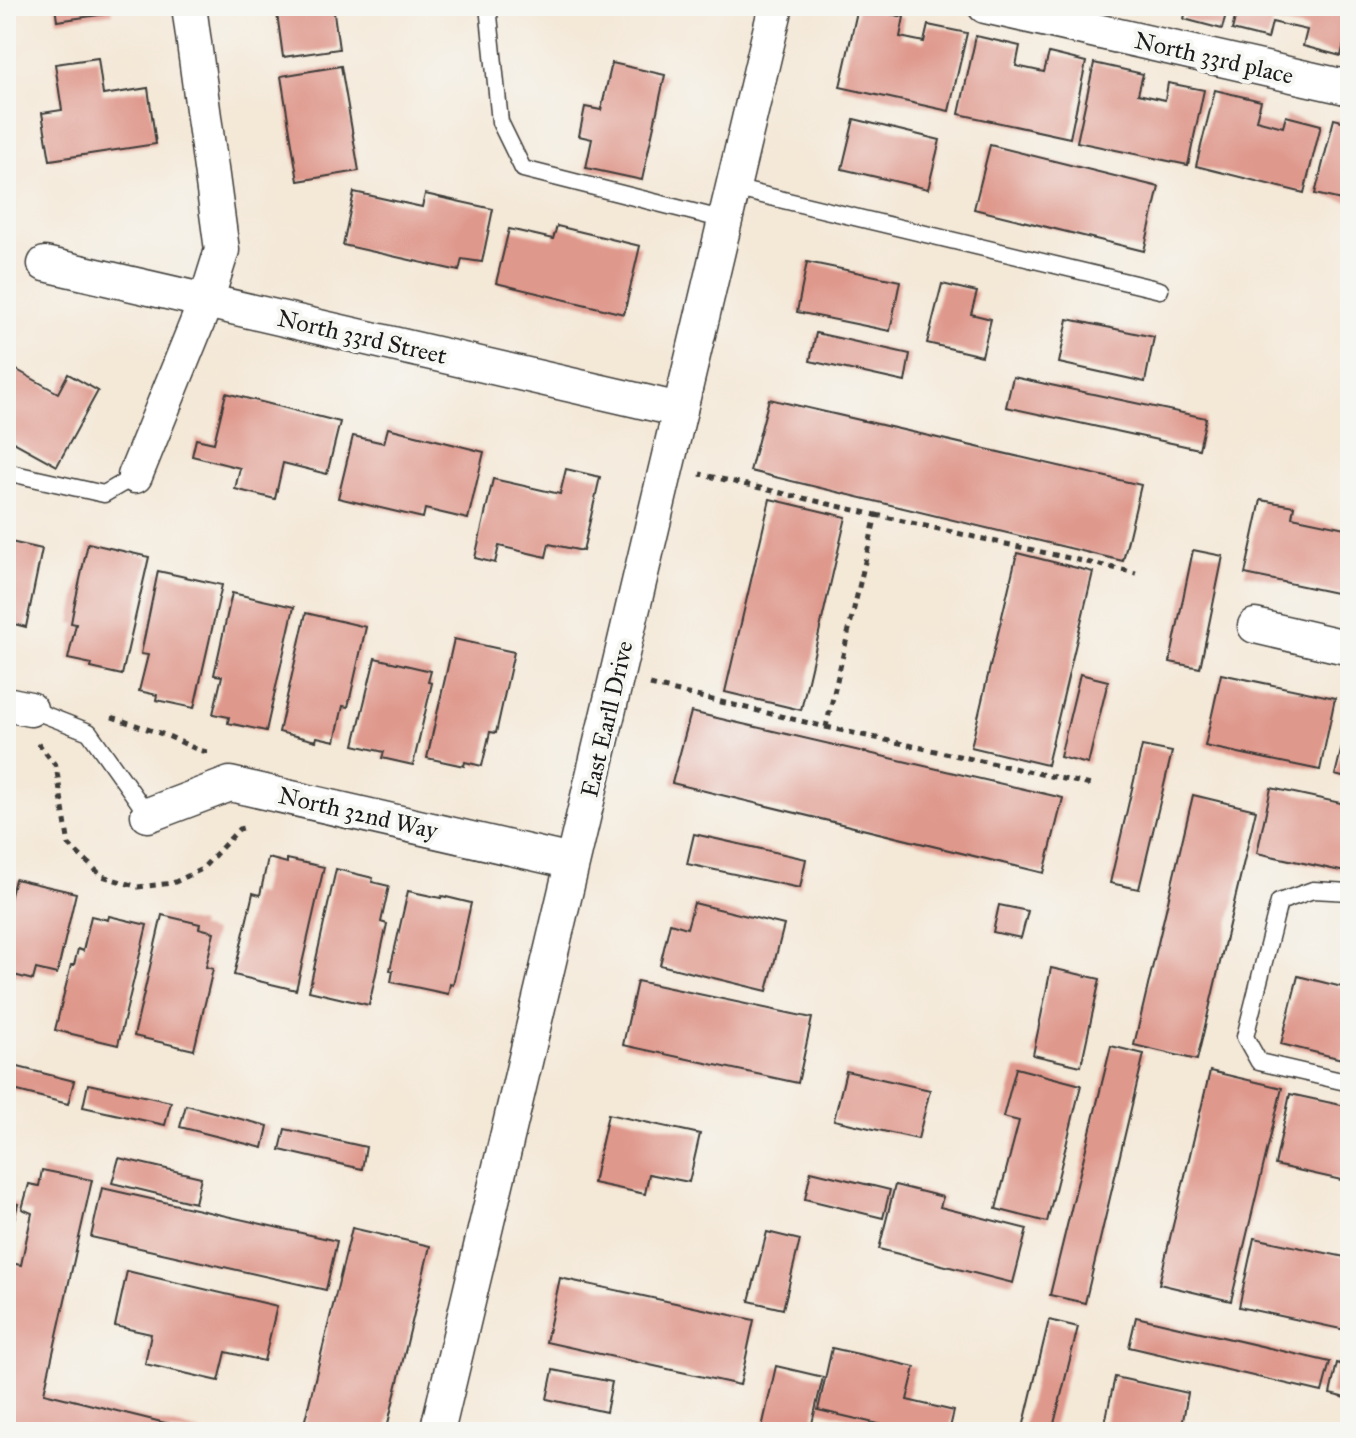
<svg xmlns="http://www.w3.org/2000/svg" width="1356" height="1438" viewBox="0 0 1356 1438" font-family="'IM FELL Great Primer',serif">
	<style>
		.building { fill: #df988c }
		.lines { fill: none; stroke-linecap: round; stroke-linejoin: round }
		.service-casing { stroke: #3c3b38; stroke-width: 19 }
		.minor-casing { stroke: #3c3b38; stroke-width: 37 }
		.path { stroke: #3c3b38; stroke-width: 5; stroke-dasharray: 6 6; stroke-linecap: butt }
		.service { stroke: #fff; stroke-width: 16 }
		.minor { stroke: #fff; stroke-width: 34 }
		.labels { text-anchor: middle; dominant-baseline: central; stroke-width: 8; stroke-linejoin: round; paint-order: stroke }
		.street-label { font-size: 24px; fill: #1c1c1c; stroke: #f6f6f2 }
	</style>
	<rect width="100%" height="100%" fill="#f6f6f2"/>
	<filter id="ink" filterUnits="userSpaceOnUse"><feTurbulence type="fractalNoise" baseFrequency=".0125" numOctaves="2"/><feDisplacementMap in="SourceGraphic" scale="16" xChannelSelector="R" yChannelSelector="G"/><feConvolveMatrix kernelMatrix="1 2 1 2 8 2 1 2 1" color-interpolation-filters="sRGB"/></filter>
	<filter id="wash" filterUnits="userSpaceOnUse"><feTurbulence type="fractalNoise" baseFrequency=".006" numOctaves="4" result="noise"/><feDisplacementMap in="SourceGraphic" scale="32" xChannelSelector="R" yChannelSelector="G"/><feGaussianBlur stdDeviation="1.8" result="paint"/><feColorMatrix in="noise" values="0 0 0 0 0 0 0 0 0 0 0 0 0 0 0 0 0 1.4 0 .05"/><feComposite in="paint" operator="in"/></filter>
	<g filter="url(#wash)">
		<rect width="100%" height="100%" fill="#f4e8d7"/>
		<g id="blocks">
			<g class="building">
				<path d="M55,6H112L113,13L57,21Z"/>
				<path d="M276,6H333L339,49L283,57Z"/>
				<path d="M1187,6H1228L1222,29L1184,19Z"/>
				<path d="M1238,6H1350V19L1341,56L1303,46L1307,30L1272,22L1268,39L1232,30Z"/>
				<path d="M858,7L904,17L900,37L924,42L928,25L967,33L949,111L840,87Z"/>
				<path d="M976,36L1020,46L1016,66L1044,72L1049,53L1086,62L1070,138L959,114Z"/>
				<path d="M98,58L103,95L148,88L156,144L50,160L42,113L62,110L55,64Z"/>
				<path d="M612,63L665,75L642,180L586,168L592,139L579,136L585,107L601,110Z"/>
				<path d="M1094,63L1143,74L1138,94L1165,100L1168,83L1204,90L1188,165L1077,142Z"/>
				<path d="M341,66L359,171L298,181L281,76Z"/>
				<path d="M1215,90L1261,101L1256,120L1283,127L1286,116L1321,125L1304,193L1196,166Z"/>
				<path d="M854,119L940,140L928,189L842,169Z"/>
				<path d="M1334,119L1350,123V202L1315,194Z"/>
				<path d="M990,145L1159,187L1144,251L974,209Z"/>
				<path d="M354,192L422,207L425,194L493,209L482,262L462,259L459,271L343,245Z"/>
				<path d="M557,226L640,246L624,314L496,283L509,229L553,239Z"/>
				<path d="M807,262L900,281L890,331L797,312Z"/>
				<path d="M942,284L977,292L971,314L991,319L982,356L927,343Z"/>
				<path d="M1068,319L1154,337L1145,382L1059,363Z"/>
				<path d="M816,333L910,354L905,382L810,361Z"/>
				<path d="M17,370L58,393L68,374L98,391L57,466L6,438V373L13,377Z"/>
				<path d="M1013,377L1206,418L1199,449L1006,407Z"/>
				<path d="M226,393L340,422L327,474L283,463L275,499L235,489L240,468L192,456L196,439L214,443Z"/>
				<path d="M769,399L1141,485L1123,561L750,471Z"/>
				<path d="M388,428L484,452L468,519L425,509L423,518L338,498L353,436L384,443Z"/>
				<path d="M566,469L600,477L583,551L549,544L546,557L499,546L495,563L475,558L493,479L560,494Z"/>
				<path d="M770,499L846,517L801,710L725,692Z"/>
				<path d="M1261,500L1294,506L1292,517L1350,529V596L1245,574Z"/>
				<path d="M6,541L42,549L26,627L6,622Z"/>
				<path d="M88,543L149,557L122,675L91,668L92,664L68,659L76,624L71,623L74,607Z"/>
				<path d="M1193,550L1223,556L1200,668L1170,662Z"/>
				<path d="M1017,553L1093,572L1047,765L971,747Z"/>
				<path d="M158,571L222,585L194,708L156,700L157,695L139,691L148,655L141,654Z"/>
				<path d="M232,593L294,607L266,731L228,723L229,717L213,714L222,676L214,675Z"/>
				<path d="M306,613L366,627L348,707L343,706L335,741L317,737L316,741L279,732Z"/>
				<path d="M454,639L514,652L496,733L490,732L482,766L465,762L464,766L427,758Z"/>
				<path d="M375,658L431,671L428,682L432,683L413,765L382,758L384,752L354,745Z"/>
				<path d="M1080,674L1108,681L1088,764L1060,757Z"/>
				<path d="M1221,674L1335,698L1320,770L1205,746Z"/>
				<path d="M691,712L1063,798L1044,873L672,783Z"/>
				<path d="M1349,718H1350V779L1335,775Z"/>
				<path d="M1142,746L1172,752L1139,889L1110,883Z"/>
				<path d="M1271,788L1350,805V873L1257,853Z"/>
				<path d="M1193,795L1256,810L1197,1060L1134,1045Z"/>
				<path d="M694,834L806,859L800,888L687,864Z"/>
				<path d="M268,858L287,863V859L324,867L296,990L234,975L253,893L260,895Z"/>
				<path d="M336,869L373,878L372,882L389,886L381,922L387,924L369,1005L309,991Z"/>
				<path d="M15,879L76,893L57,974L36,969L33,980L6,973V915Z"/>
				<path d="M408,891L441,898L442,896L471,903L453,985L450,984L448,994L391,982L393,971L390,970Z"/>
				<path d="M694,903L784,925L767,991L660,965L670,923L687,928Z"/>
				<path d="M999,905L1028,911L1021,938L993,932Z"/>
				<path d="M162,915L200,924L199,928L214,932L206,967L213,969L194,1050L134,1036Z"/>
				<path d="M91,916L108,920L109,916L147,925L118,1045L55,1030L71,965H74L78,949L83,951Z"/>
				<path d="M1051,968L1100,979L1081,1066L1033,1055Z"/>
				<path d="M1298,976L1350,989V1029L1342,1059L1281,1044Z"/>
				<path d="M637,981L812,1018L798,1083L623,1045Z"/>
				<path d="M1111,1046L1144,1054L1085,1303L1050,1295Z"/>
				<path d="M6,1064L74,1081L68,1104L6,1088Z"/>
				<path d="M1016,1068L1081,1085L1047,1222L996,1209L1019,1121L1003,1117Z"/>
				<path d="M846,1071L930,1090L918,1139L834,1120Z"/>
				<path d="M1210,1071L1282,1088L1231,1301L1159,1284Z"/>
				<path d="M88,1084L171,1102L165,1125L83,1107Z"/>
				<path d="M1290,1094L1350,1107V1182L1275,1165Z"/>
				<path d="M186,1105L268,1126L263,1148L180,1127Z"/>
				<path d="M608,1114L700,1134L689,1182L649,1174L645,1194L593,1183Z"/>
				<path d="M285,1129L366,1147L362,1169L280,1150Z"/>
				<path d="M119,1158L201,1177L195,1203L112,1183Z"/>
				<path d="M42,1170L92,1180L44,1393L202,1432H6V1308L10,1290H6V1276L10,1263L21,1265L32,1213L22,1209L29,1184L39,1186Z"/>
				<path d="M811,1171L890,1190L883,1218L805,1199Z"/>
				<path d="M895,1185L943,1197L940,1207L1027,1229L1013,1283L879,1249Z"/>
				<path d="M102,1188L337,1241L326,1290L91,1237Z"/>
				<path d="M6,1201L18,1204L7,1246L6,1245Z"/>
				<path d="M352,1228L430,1246L386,1432H302Z"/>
				<path d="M767,1232L800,1240L783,1309L749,1301Z"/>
				<path d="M1254,1238L1350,1258V1331L1239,1307Z"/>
				<path d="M127,1271L277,1306L264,1361L226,1352L219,1381L145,1364L151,1334L115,1326Z"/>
				<path d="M560,1278L754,1320L740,1385L546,1342Z"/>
				<path d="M1136,1317L1330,1362L1322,1392L1129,1347Z"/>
				<path d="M1049,1320L1078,1327L1052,1432H1022Z"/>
				<path d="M832,1348L915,1367L907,1400L954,1411L949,1432H885L887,1426L818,1410Z"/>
				<path d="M1337,1363L1350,1367V1399L1330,1394Z"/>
				<path d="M776,1366L823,1377L810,1432H761Z"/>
				<path d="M553,1370L612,1382L606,1412L547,1399Z"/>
				<path d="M1115,1377L1188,1393L1182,1426L1203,1432H1103Z"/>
			</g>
		</g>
	</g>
	<g filter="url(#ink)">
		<use href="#blocks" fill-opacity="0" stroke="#3c3b38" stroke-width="2"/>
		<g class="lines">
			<g class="service-casing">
				<g id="service">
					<path d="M488,6L500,122L523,169L725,220"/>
					<path d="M733,188L1160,290"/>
					<path d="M6,472L104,494L135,476"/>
					<path d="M30,709L89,732L148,815"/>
					<path d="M1350,892L1313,890L1279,902L1245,1037L1259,1062L1350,1083"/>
				</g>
			</g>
			<g class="minor-casing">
				<g id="minor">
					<path d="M985,6L1350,88"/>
					<path d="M45,264L680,410"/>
					<path d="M135,476L206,301L222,250L189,6"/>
					<path d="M1255,626L1350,648"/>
					<path d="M6,704L30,709"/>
					<path d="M148,815L230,784L572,862"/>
					<path d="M437,1432L776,6"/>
				</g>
			</g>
			<g class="path">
				<path d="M876,515L1136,573"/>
				<path d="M650,685L826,727L876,515L700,474"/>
				<path d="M112,717L168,736L196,749L211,753"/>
				<path d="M826,727L1091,785"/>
				<path d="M38,743L56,766L69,845L102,876L138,887L173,883L202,869L239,829L247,827"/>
			</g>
			<use href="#service" class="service"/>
			<use href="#minor" class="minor"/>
		</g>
	</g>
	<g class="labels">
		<g class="street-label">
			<text transform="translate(1214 58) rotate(13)">North 33rd place</text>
			<text transform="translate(362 337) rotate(13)">North 33rd Street</text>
			<text transform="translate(607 719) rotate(-77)">East Earll Drive</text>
			<text transform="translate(358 813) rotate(13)">North 32nd Way</text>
		</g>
	</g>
	<rect width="1356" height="1438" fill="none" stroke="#f6f6f2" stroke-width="32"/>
</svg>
